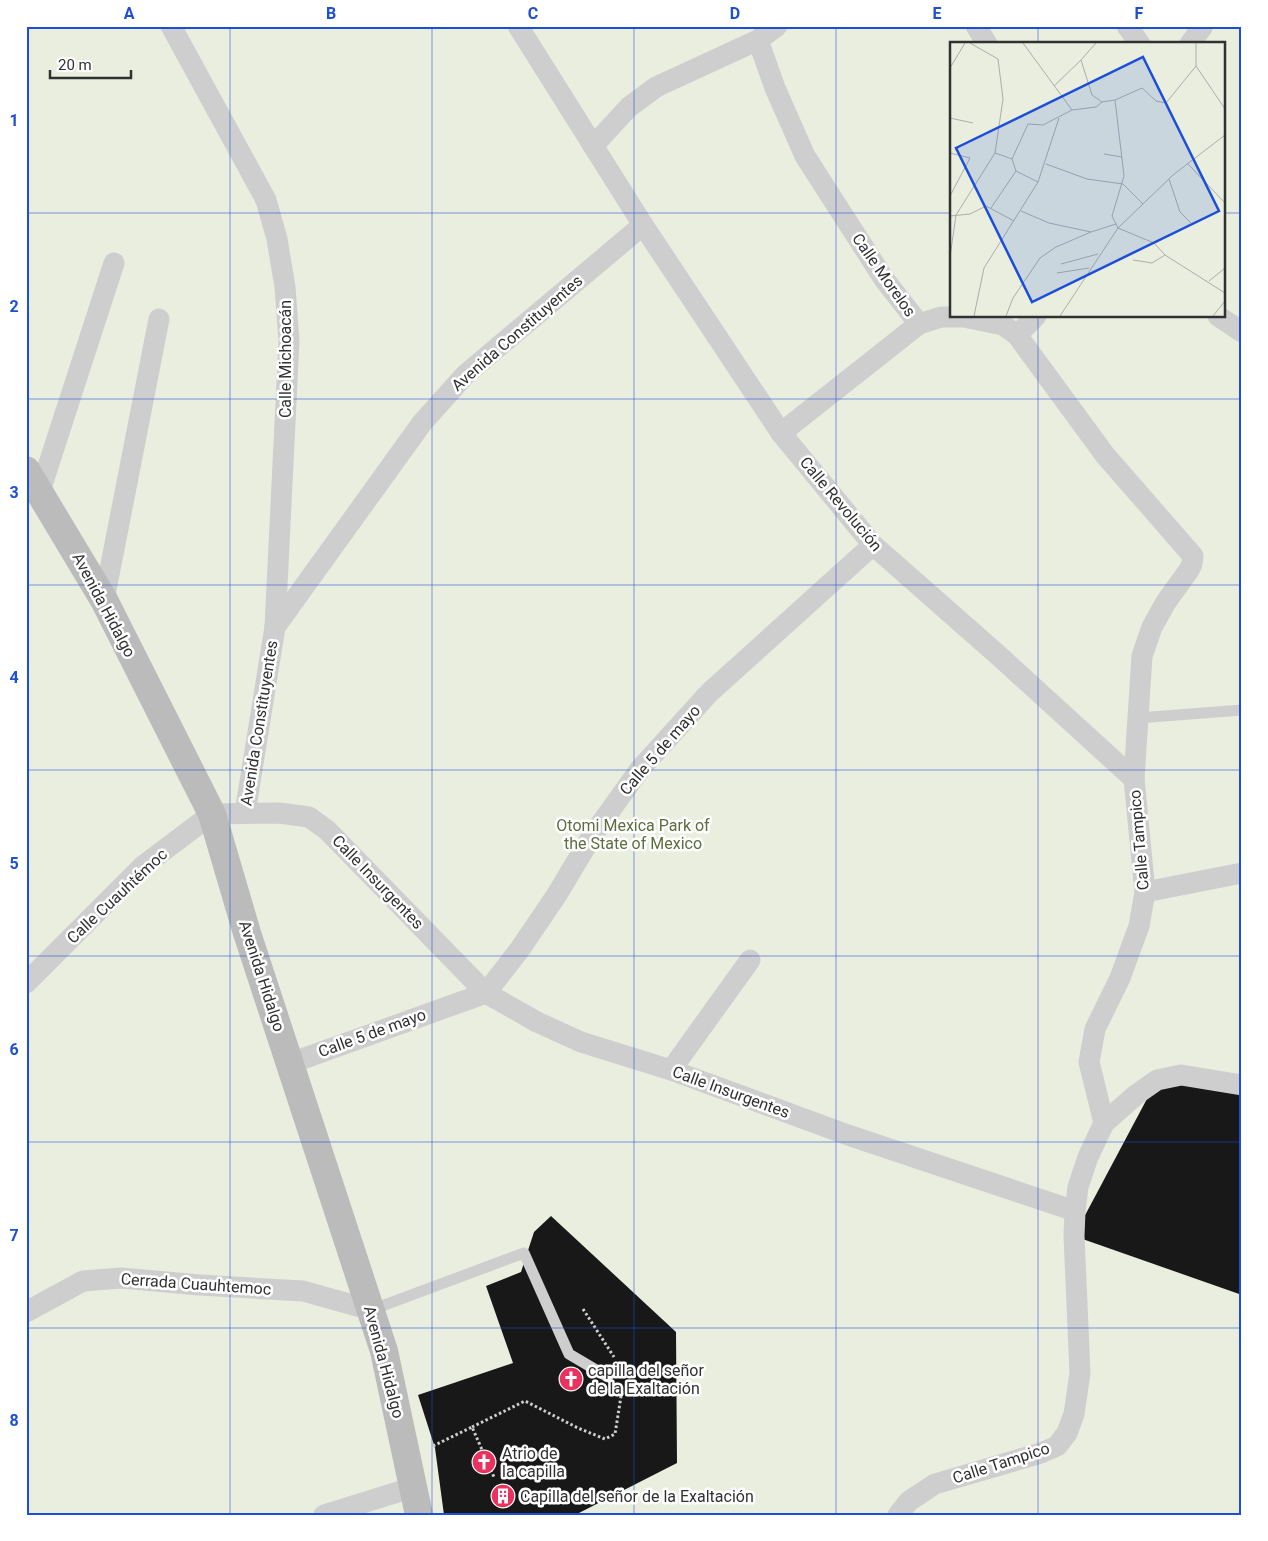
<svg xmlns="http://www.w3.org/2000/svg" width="1268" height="1541" viewBox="0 0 1268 1541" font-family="Roboto,sans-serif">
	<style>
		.green { fill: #e9eedf; fill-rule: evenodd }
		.building { fill: #181818 }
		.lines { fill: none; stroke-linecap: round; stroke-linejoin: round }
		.path { stroke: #cecece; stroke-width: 3; stroke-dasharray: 2.5 2.5; stroke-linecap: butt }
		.lane { stroke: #cecece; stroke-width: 11 }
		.street { stroke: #cecece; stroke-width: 21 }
		.secondary { stroke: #bbb; stroke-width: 28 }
		.grid { fill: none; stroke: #1d4ed8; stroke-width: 1; stroke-opacity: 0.55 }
		.labels { text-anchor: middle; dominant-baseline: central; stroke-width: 5; stroke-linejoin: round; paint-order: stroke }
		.street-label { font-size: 16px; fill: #313131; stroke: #fff }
		.park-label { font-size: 16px; fill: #5c6e3d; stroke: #fff }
		.poi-label { font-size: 16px; fill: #313131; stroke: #fff; text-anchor: start }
		.inset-road { fill: none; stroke: #adadad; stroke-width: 1 }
		.view { fill: #1d4ed8; fill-opacity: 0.15; stroke: #1d4ed8; stroke-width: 2.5 }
		.inset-edge { fill: none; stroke: #313131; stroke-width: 2.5 }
		.neatline { fill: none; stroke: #1d4ed8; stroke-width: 2 }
		.grid-label { font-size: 16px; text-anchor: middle; font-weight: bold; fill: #1d4ed8 }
	</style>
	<rect width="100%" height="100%" fill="#fff"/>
	<path class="green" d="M26,26H1242V1515H26ZM952,44H1224V316H952Z"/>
	<g class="building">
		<path d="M1157,1080L1242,1091V1295L1074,1236Z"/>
		<path d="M551,1216L676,1332L677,1463L575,1515H444L435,1448L418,1395L513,1363L486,1286L521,1272L534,1232Z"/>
	</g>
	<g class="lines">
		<g class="path">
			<path d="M583,1309L614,1357"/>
			<path d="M472,1427L525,1401L578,1428L605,1439L615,1434L622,1390"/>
			<path d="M433,1446L472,1427L494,1477"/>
		</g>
		<g class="lane">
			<path d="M1138,718L1242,710"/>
			<path d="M371,1310L524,1253L569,1354L608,1377"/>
		</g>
		<g class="street">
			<path d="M171,26L266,200L277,239L285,287L289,341L275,627"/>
			<path d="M518,26L643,225L781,433L873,545L998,655L1134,779"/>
			<path d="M976,26L987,44"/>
			<path d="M1127,26L1140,44"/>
			<path d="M758,40L775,88L805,156L884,279L919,324L941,317H964L1003,325L1017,335L1105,455L1193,556L1192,564L1189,570L1166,602L1152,627L1142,656L1134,779L1145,892L1139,926L1120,978L1095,1029L1089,1062L1104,1123"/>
			<path d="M1190,44L1203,26"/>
			<path d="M593,146L629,107L656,87L758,40L777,26"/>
			<path d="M1218,316L1242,332"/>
			<path d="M1017,335L1036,316"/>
			<path d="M781,433L919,324"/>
			<path d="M40,491L114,263"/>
			<path d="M104,600L159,319"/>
			<path d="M245,813L275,627L422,423L465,375L643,225"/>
			<path d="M1145,892L1242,873"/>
			<path d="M26,983L143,866L212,814L279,813L309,817L327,830L486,993L537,1022L581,1042L671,1070L848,1135L1075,1211"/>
			<path d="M291,1063L486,993L520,949L556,896L592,836L640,769L709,693L873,545"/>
			<path d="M671,1070L750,960"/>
			<path d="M26,1312L83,1281L121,1278L200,1285L303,1291L371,1310"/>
			<path d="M324,1515L414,1487"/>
			<path d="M898,1515L909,1501L935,1484L1041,1453L1057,1446L1067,1433L1074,1414L1080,1373L1074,1236L1075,1211L1078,1187L1088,1157L1104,1123L1137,1094L1157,1080L1181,1075L1242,1085"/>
		</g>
		<path class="secondary" d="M26,470L104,600L212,814L247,933L384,1351L419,1515"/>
	</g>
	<path class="grid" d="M230,26V1515M432,26V1515M634,26V1515M836,26V1515M1038,26V44M26,213H952M1224,213H1242M1038,316V1515M26,399H1242M26,585H1242M26,770H1242M26,956H1242M26,1142H1242M26,1328H1242"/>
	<defs>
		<g id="church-disc" transform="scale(1.25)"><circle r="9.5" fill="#e8335e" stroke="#fff"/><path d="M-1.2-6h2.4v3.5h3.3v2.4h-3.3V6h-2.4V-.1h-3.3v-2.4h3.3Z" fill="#fff"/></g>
		<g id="building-disc" transform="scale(1.25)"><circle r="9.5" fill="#e8335e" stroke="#fff"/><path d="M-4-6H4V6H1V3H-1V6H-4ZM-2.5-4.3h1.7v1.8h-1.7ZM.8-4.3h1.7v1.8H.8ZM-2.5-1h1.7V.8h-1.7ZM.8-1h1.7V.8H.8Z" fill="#fff"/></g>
	</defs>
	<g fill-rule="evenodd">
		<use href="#church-disc" x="571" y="1379"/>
		<use href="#church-disc" x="484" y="1462"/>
		<use href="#building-disc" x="503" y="1496"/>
	</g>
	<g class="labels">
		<g class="street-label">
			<text transform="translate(884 275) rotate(55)">Calle Morelos</text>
			<text transform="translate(517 333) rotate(-41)">Avenida Constituyentes</text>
			<text transform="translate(285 359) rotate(-90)">Calle Michoacán</text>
			<text transform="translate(841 504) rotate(50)">Calle Revolución</text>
			<text transform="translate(104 605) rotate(62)">Avenida Hidalgo</text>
			<text transform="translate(259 723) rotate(-81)">Avenida Constituyentes</text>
			<text transform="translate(660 750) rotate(-49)">Calle 5 de mayo</text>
			<text transform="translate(1139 840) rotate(-95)">Calle Tampico</text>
			<text transform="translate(378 882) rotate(46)">Calle Insurgentes</text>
			<text transform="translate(117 896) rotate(-43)">Calle Cuauhtémoc</text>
			<text transform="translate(262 976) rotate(72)">Avenida Hidalgo</text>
			<text transform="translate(372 1033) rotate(-20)">Calle 5 de mayo</text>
			<text transform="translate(731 1092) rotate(20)">Calle Insurgentes</text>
			<text transform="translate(196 1284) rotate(4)">Cerrada Cuauhtemoc</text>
			<text transform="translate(384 1362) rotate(75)">Avenida Hidalgo</text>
			<text transform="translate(1001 1463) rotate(-18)">Calle Tampico</text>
		</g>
		<g class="park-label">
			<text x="633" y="825">Otomi Mexica Park of<tspan x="633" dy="18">the State of Mexico</tspan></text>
		</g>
		<g class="poi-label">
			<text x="588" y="1370">capilla del señor<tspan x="588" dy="18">de la Exaltación</tspan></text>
			<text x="502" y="1453">Atrio de<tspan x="502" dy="18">la capilla</tspan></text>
			<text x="520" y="1496">Capilla del señor de la Exaltación</text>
		</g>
	</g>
	<g transform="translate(950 42)">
		<rect width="275" height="275" fill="#fff"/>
		<path d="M0,1H275V274H0Z" fill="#e9eedf"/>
		<path class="inset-road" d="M73,1L122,68M146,1L131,18L142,53L152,60L165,58L192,46L206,59L216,61L246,24M246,1V24L275,67M0,26L15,1M104,44L131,18M165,58L174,134L162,174L168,186L204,201L215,213L275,251M0,76L23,81M0,111L20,116L0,154M45,111L62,117M154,112L172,115M96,122L137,137L173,142L193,162M238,122L275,161M66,129L88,140M219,137L230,170L241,181M41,166L66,129L62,117L78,82L93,83L122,68L146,65L152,60M71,169L99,181L141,190L166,182M0,174L20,172L36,164L64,179M0,215L6,173L45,111L53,57L48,17L20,1M183,218L202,221L215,213M111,222L148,212M107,231L139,226M259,239L275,226M24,274L34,226L88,140L109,76M56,274L63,256L90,216L106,205L141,190M110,274L168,186L223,133L275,93M263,274L275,259"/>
		<path class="view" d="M193,15L269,169L82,260L6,106Z"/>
		<rect width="275" height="275" class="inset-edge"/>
	</g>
	<rect width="1268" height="1541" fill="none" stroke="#ffffff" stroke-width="55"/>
	<path d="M50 70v8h81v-8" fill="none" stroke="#313131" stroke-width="2.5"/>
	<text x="58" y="70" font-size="15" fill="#313131" stroke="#ffffff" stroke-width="4" paint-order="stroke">20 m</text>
	<rect x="28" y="28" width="1212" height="1486" class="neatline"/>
	<g class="grid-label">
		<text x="129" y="19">A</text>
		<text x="331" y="19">B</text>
		<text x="533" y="19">C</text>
		<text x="735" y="19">D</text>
		<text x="937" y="19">E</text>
		<text x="1139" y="19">F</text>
		<text x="14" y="126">1</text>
		<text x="14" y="312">2</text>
		<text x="14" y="498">3</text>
		<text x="14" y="683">4</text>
		<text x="14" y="869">5</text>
		<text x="14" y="1055">6</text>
		<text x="14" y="1241">7</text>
		<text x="14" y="1426">8</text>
	</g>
</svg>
